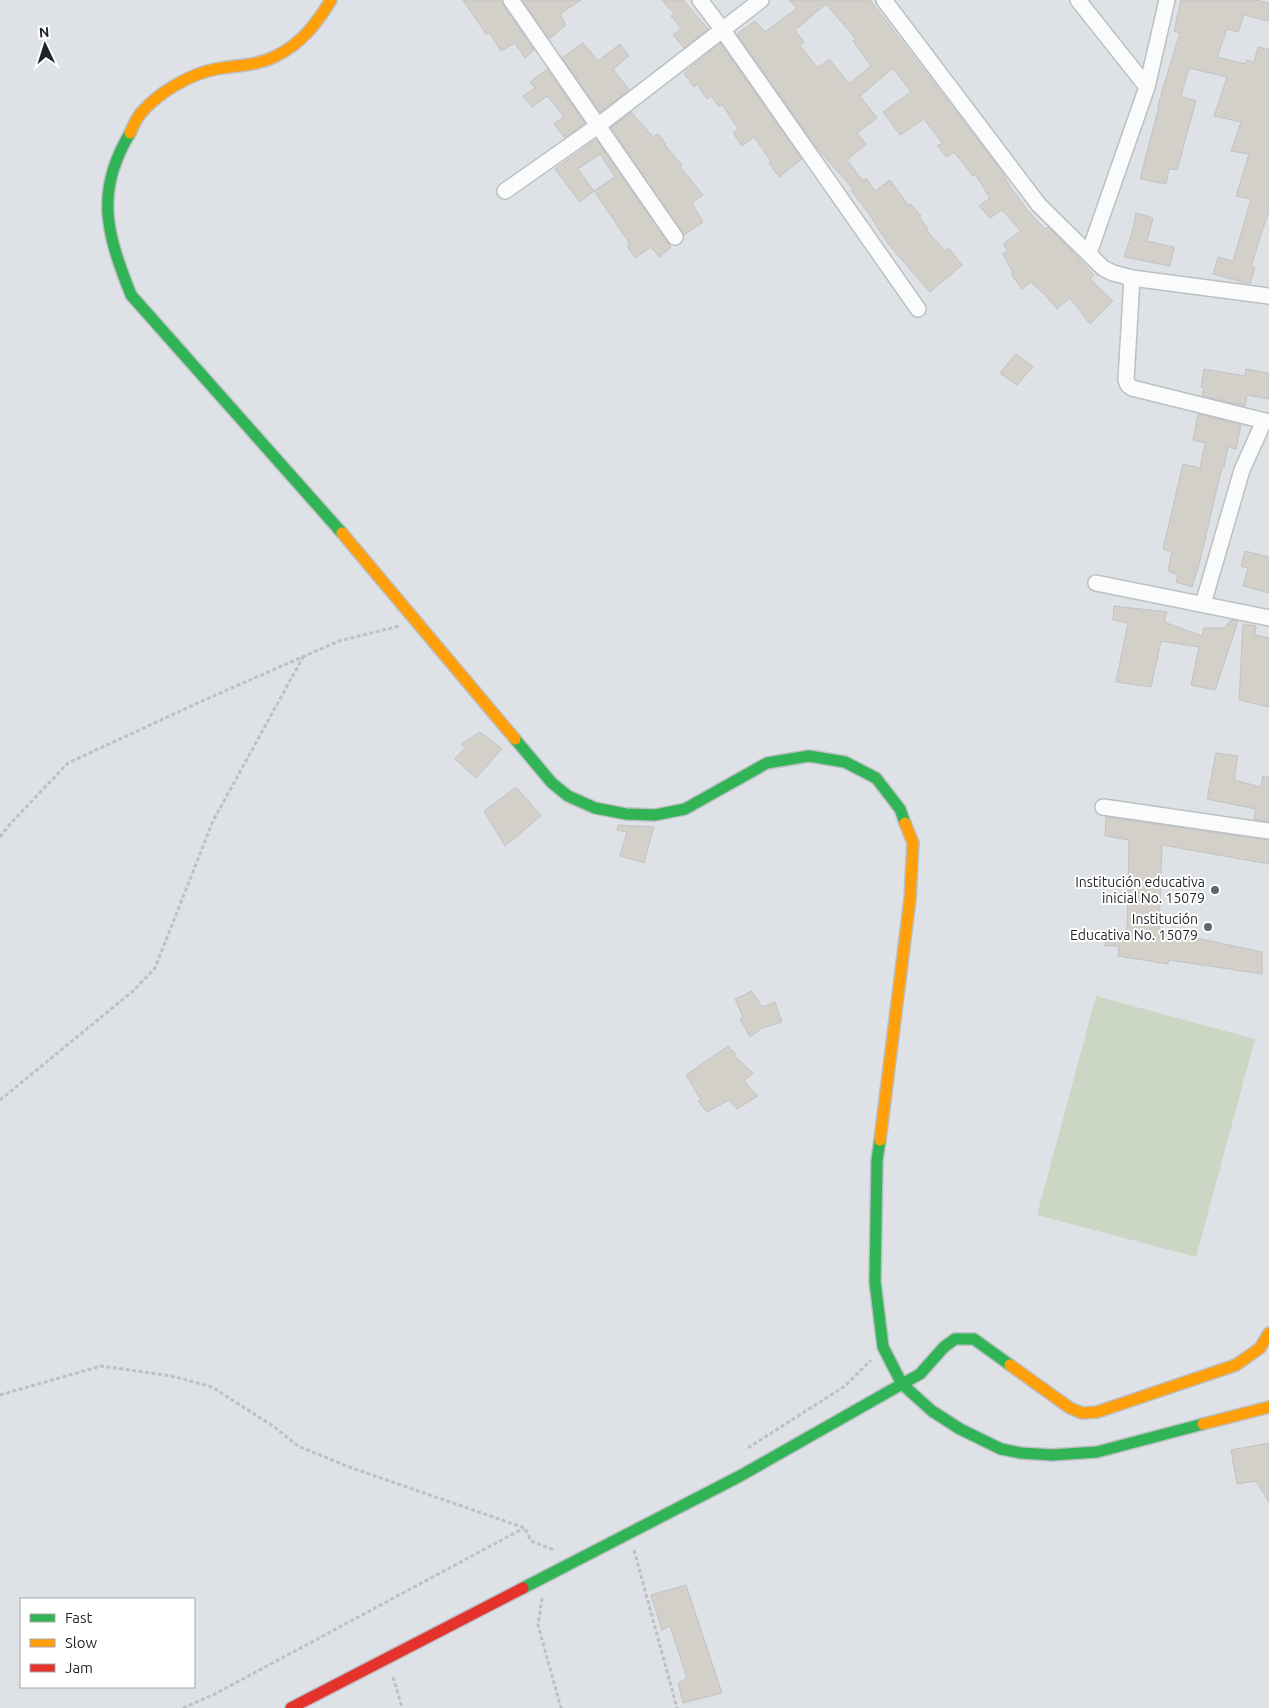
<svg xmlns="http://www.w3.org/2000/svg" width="1269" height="1708" viewBox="0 0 1269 1708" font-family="Ubuntu,sans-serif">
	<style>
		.green { fill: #cbd7c4 }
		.building { fill: #d3cfc9; stroke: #c2c3c3; fill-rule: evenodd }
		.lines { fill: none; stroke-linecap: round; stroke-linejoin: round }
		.street-casing { stroke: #bcbfc3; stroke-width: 18 }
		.fast-casing { stroke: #bcbfc3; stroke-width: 14 }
		.slow-casing { stroke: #bcbfc3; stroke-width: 14 }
		.jam-casing { stroke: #bcbfc3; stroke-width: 14 }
		.path { stroke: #bfc0c1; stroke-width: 3; stroke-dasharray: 4 2.5; stroke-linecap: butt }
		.street { stroke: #fafbfb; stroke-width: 15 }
		.fast { stroke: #30b455; stroke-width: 11 }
		.slow { stroke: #ff9f0a; stroke-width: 11 }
		.jam { stroke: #e5322d; stroke-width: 11 }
		.poi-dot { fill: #626669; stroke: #fff; stroke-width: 2 }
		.labels { text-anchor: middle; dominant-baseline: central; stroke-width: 4; stroke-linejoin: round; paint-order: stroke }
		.poi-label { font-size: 14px; fill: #1f2325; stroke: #fff; text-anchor: end }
	</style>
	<rect width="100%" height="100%" fill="#dee2e6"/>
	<path class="green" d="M1096,996L1255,1039L1196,1257L1037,1215Z"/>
	<g class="building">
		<path d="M463,0H502L503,5L534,50L525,58L515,43L501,51L489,32L486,34Z"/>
		<path d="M522,0H581L560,14L566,25L549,39Z"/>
		<path d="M662,0H683L708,29L684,48L673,35L681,28L671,16L674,14Z"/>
		<path d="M789,0H870L1001,170L1009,185L1027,210L1045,229L1048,227L1073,252L1094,275L1090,279L1113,301L1090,324L1070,298L1057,309L1044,294L1031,282L1022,289L1011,274L1013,273L1003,254L1008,251L1003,244L1021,231L1002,210L990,218L979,206L990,198L975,174L973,176L954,152L947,157L937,146L942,143L924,119L900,135L883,112L911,92L893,68L860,96L877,118L857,133L866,144L847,160L863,181L866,178L875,191L890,180L908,205L911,204L921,216L919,217L928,229L926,230L945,251L949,248L962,265L930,292L889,245L869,214L851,190L853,189L816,147L737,34L755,21L765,32L797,8ZM826,4L856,39L853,41L871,66L849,84L829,59L818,68L800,46L804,42L795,30Z"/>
		<path d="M1181,0H1257L1269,3V21L1244,15L1238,32L1227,29L1217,57L1245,64L1247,60L1254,62L1258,47L1269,49V210L1251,266L1255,267L1250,284L1213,274L1218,257L1233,261L1251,199L1236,196L1249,154L1231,151L1241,122L1214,116L1227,77L1189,68L1181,96L1196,101L1177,170L1169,169L1166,184L1140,179L1159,106H1158L1162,91L1180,33L1174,31Z"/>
		<path d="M583,43L598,61L620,44L629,56L613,69L629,90L600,112L562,58Z"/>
		<path d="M720,43L802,159L779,177L769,163L771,161L754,137L742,146L733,133L738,129L722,104L719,107L711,96L707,99L697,84L694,87L684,73Z"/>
		<path d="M547,69L585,123L565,138L554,124L564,116L547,96L532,107L523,96L535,88L530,82Z"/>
		<path d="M631,112L653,137L658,134L666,144L665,145L682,165L680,167L703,195L692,203L703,222L684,235L611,128Z"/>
		<path d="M596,139L671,247L659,257L651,247L635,258L627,246L630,244L594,191L580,202L555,169ZM600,154L615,177L594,191L578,169Z"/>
		<path d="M1136,213L1153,218L1147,241L1174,247L1170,266L1124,257L1131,237Z"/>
		<path d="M1016,354L1033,367L1017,385L1000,373Z"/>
		<path d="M1204,369L1245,376L1246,369L1269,373V399L1247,395L1245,406L1202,396L1204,387H1201Z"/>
		<path d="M1198,414L1241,425L1236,449L1228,447L1224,467H1222L1199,565L1192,587L1176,582L1178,575L1168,571L1172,552L1163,549L1183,464L1200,468L1205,443L1193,440Z"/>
		<path d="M1245,551L1269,557V593L1243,586L1248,568L1241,566Z"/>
		<path d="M1114,606L1167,612L1164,622L1202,636L1204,628H1224L1231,620L1238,621L1215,690L1191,685L1199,647L1161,641L1151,687L1116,682L1128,623L1113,620Z"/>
		<path d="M1243,624L1256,626L1255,635L1269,638V707L1239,700Z"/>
		<path d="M480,732L502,749L476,778L455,759L465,748L461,744Z"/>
		<path d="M1216,753L1238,756L1234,780L1261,787L1263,776L1269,777V822L1254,819L1256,809L1207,799Z"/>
		<path d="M516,787L541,816L505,846L484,811Z"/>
		<path d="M1106,817L1269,840V864L1162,845L1159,930L1262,952V974L1169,960L1168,964L1118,956L1119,946H1105L1107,928L1127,932L1129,840L1105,836Z"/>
		<path d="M618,825L654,827L644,863L620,856L627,832L617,830Z"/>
		<path d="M752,991L762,1007L775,1002L782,1022L762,1028L750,1037L740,1019L743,1017L735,999Z"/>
		<path d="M728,1046L736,1054L734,1056L753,1073L744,1081L758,1096L737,1109L729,1100L707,1112L698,1101L701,1100L686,1075Z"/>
		<path d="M1269,1443V1502L1256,1481L1237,1484L1231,1450Z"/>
		<path d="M686,1585L722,1693L683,1703L678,1683L687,1678L670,1626L662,1630L651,1595Z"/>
	</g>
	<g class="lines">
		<g class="street-casing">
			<g id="street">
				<path d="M511,0L675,237"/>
				<path d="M700,0L722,29L918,309"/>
				<path d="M884,0L1039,205L1103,268L1113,273L1132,278L1269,296"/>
				<path d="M1078,0L1147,87"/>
				<path d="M505,191L599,125L761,0"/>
				<path d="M1089,253L1147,87L1167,0"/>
				<path d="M1132,278L1126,380L1128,385L1132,388L1269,422"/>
				<path d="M1096,583L1269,618"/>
				<path d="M1203,604L1242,470L1264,421"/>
				<path d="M1103,807L1269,831"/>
			</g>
		</g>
		<g class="fast-casing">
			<g id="fast">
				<path d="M130,133C94,193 107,234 131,295L342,533"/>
				<path d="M515,739L552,783L568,796L595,808L626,814L655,815L685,809L767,763L809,756L845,762L876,778L900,809L905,823"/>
				<path d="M1010,1365L974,1339H955L944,1347L920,1374L902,1384L932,1411L960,1429L1001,1449L1021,1453L1052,1455L1097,1452L1203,1424"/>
				<path d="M523,1588L740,1476L902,1384L883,1347L875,1282L877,1160L880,1140"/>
			</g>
		</g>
		<g class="slow-casing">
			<g id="slow">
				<path d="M130,133C133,126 136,119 141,113C159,92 190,74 216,69C236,65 257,66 276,56C301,44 317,23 331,0"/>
				<path d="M342,533L515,739"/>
				<path d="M880,1140L910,899L913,843L905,823"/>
				<path d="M1010,1365L1070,1408L1082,1413L1097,1412L1236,1365L1260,1348L1269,1333"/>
				<path d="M1203,1424L1269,1407"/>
			</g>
		</g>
		<g class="jam-casing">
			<path id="jam" d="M291,1708L523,1588"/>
		</g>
		<g class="path">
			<path d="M0,837L11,823L68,763L202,701L339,641L399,626"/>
			<path d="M0,1100L133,991L155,968L213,821L303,657"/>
			<path d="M0,1395L101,1366L172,1376L212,1387L273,1426L298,1446L352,1468L525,1528L531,1541L554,1550"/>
			<path d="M748,1448L845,1386L871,1360"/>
			<path d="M634,1550L677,1708"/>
			<path d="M542,1598L538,1625L561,1708"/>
			<path d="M393,1677L402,1708"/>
			<path d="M183,1708L213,1695L524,1528"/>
		</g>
		<use href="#street" class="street"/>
		<use href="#fast" class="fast"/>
		<use href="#slow" class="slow"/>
		<use href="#jam" class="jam"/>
	</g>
	<g class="poi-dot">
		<circle cx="1215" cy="890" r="5"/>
		<circle cx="1208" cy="927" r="5"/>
	</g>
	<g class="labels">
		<g class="poi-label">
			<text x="1205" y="882">Institución educativa<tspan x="1205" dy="16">inicial No. 15079</tspan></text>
			<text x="1198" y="919">Institución<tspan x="1198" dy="16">Educativa No. 15079</tspan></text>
		</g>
	</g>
	<rect x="20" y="1598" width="175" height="90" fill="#ffffff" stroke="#a5a7a8"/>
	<rect x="30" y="1614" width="25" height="8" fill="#30b455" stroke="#a5a7a8"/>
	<text x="65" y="1623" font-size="15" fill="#1f2325">Fast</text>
	<rect x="30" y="1639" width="25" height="8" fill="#ff9f0a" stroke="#a5a7a8"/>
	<text x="65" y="1648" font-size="15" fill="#1f2325">Slow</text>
	<rect x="30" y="1664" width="25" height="8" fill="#e5322d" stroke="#a5a7a8"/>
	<text x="65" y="1673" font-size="15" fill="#1f2325">Jam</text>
	<g transform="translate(45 45) rotate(356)" stroke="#ffffff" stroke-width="4" paint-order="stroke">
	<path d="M0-4L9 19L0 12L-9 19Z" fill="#1f2325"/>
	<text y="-8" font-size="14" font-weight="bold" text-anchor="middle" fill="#1f2325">N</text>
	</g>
</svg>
